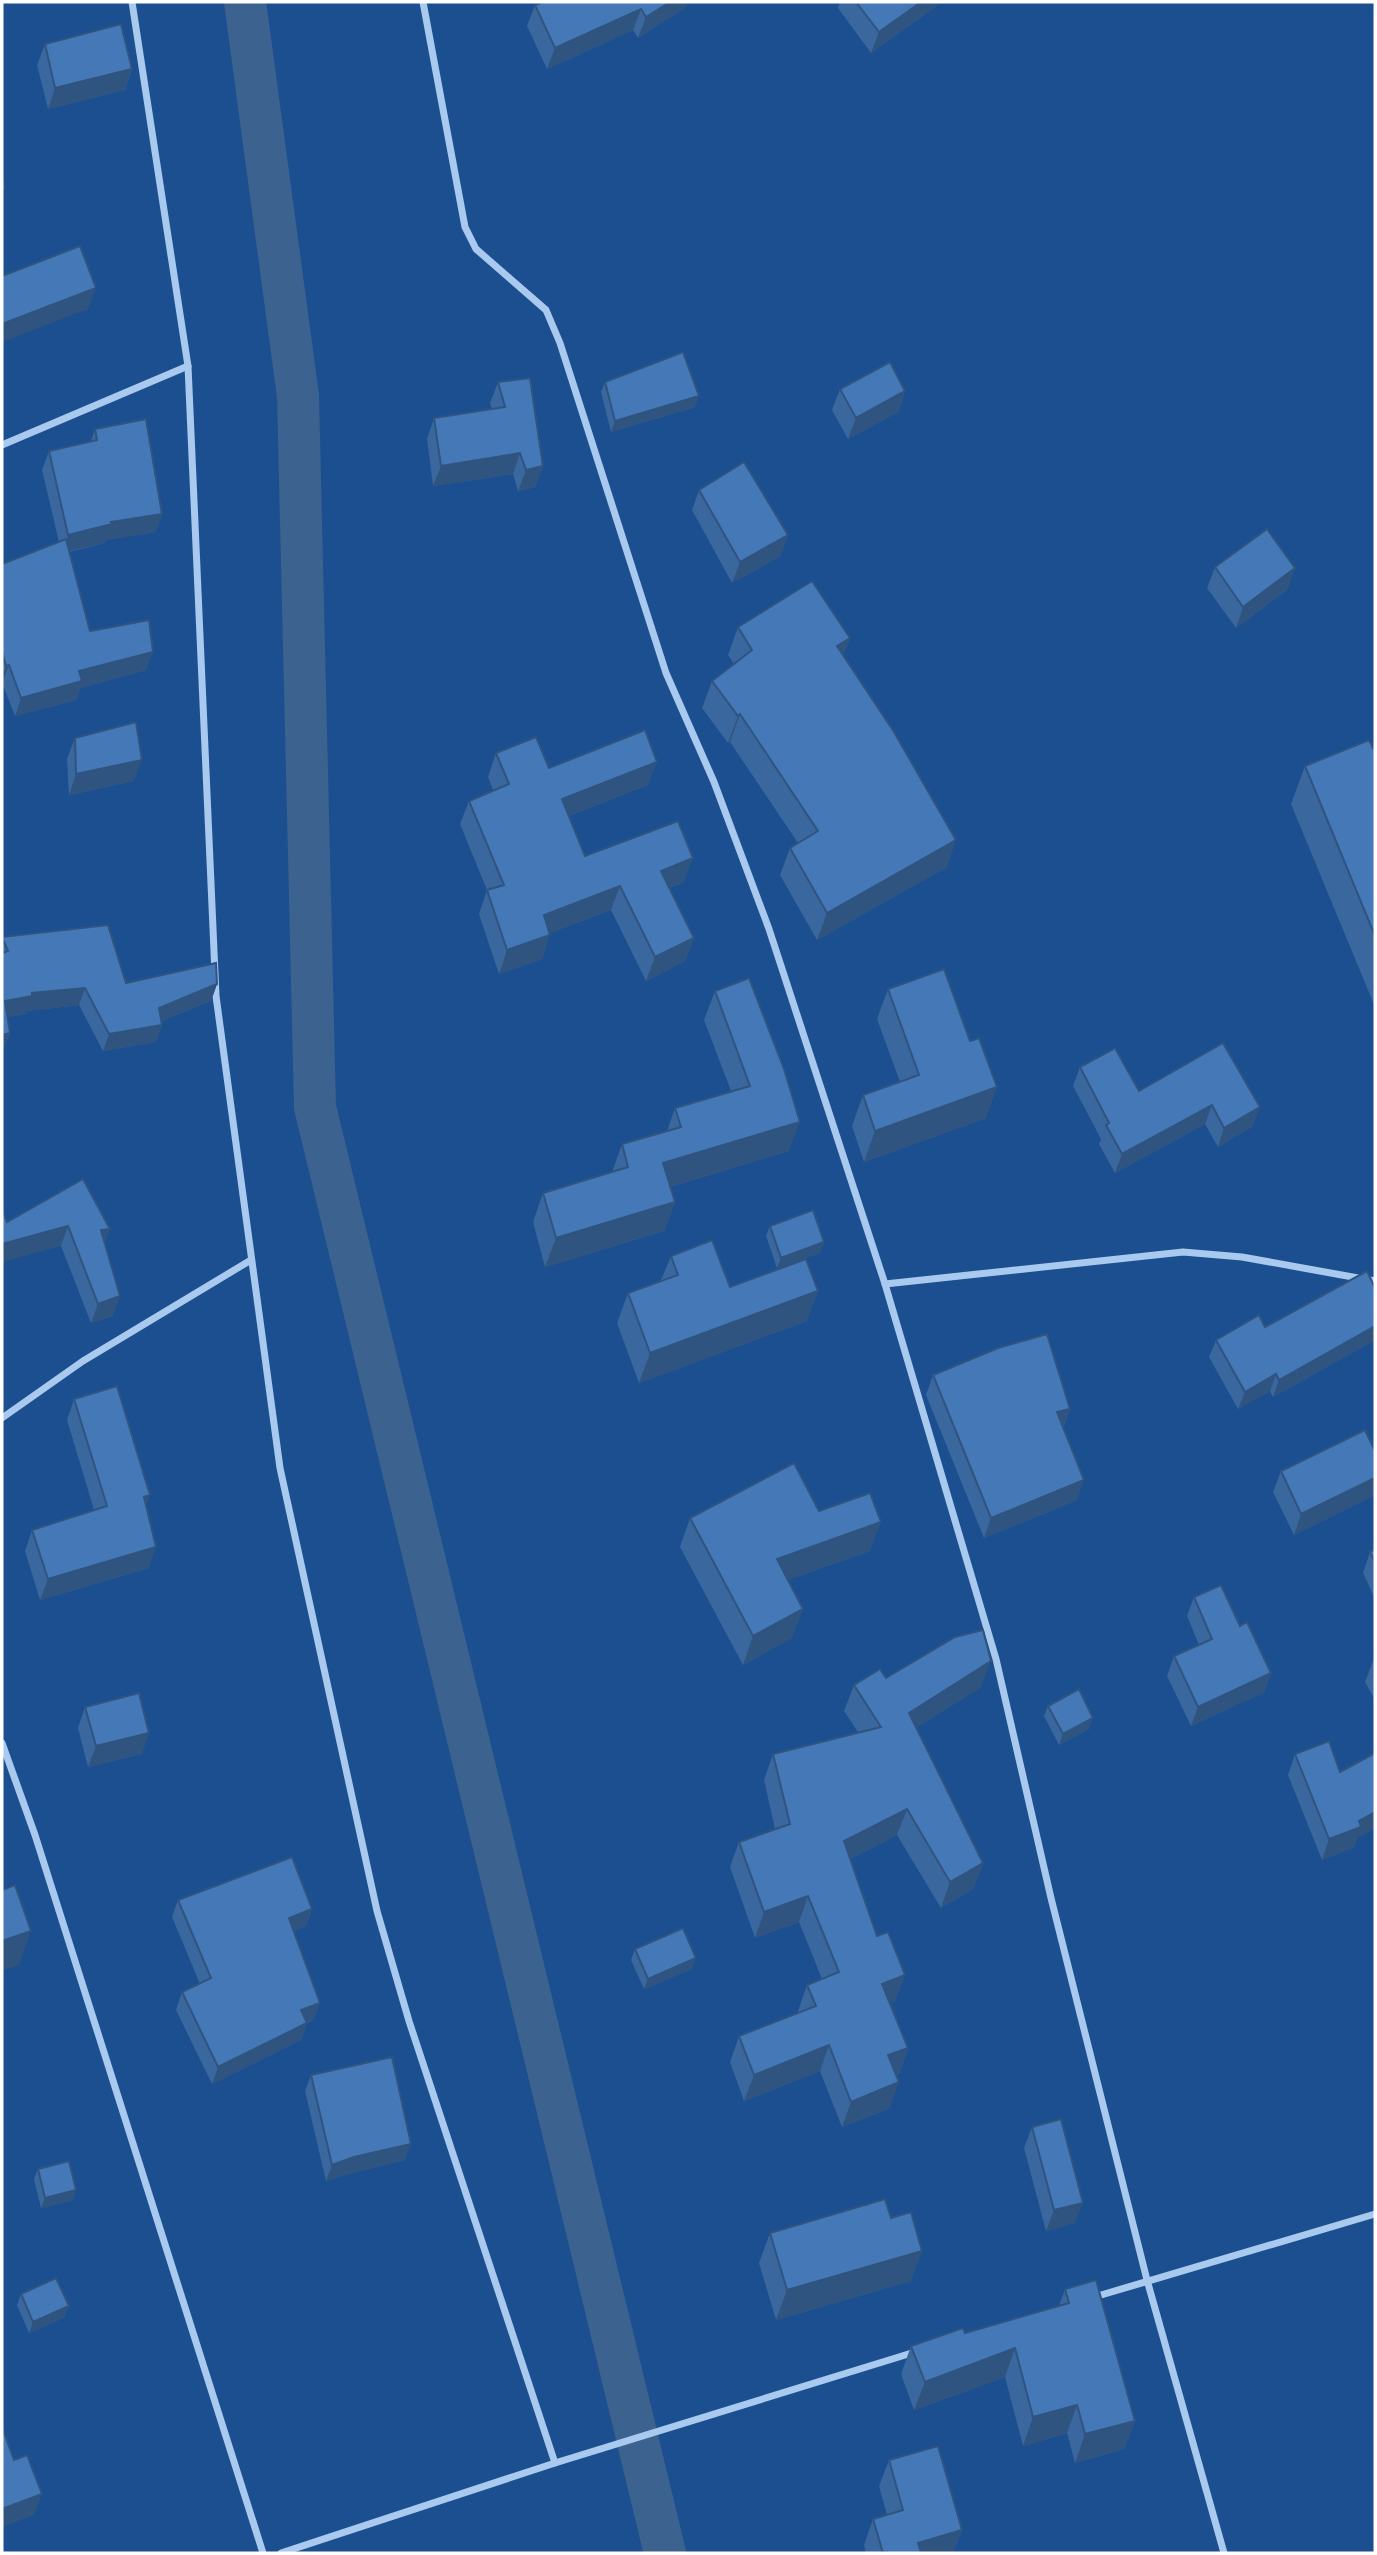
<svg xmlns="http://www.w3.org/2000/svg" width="1377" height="2555" viewBox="0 0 1377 2555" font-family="'PT Sans Narrow',sans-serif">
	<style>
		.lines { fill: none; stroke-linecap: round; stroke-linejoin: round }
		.canal { stroke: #3c6290; stroke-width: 42 }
		.minor { stroke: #a9c9ee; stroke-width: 7 }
		.wall { fill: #3a679d }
		.shaded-wall { fill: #305480 }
		.building { fill: #4478b7; stroke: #305480; stroke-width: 2 }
	</style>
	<rect width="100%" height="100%" fill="#1b4f8f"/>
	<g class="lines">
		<path class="canal" d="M245,2L298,396L315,1107L665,2553"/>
		<g class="minor">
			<path d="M132,2L188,366L216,996L280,1468L377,1911L409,2021L555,2463"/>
			<path d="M423,2L465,227L476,249L546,310L560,343L666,673L714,782L769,929L885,1284L996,1659L1051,1898L1147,2280L1224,2553"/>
			<path d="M2,445L188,366"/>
			<path d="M885,1284L1183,1252L1242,1257L1375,1281"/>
			<path d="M2,1418L83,1361L251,1260"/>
			<path d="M2,1743L35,1835L263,2553"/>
			<path d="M1091,2298L1375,2214"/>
			<path d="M281,2553L555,2463L915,2352"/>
		</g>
	</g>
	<g class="wall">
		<path d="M840,2H942L871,53L838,8Z"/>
		<path d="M535,5L685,8L638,38L633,30L547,69L527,26Z"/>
		<path d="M45,44L132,69L125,90L48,109L37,65Z"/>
		<path d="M498,382L543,466L535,487L518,491L513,474L433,486L427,439L434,418L492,409L490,403Z"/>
		<path d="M605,382L695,407L611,432L601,392Z"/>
		<path d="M840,389L905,391L898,412L848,439L832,410Z"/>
		<path d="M95,429L156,532L106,540L105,543L69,552L90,631L146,670L80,688L76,700L15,716L2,683V564L59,542L42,470L49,451L91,441Z"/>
		<path d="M699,490L781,556L732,583L692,510Z"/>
		<path d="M1215,567L1288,589L1236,628L1207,588Z"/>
		<path d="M738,627L850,638L843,656L947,867L817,940L780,875L790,848L798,843L730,742L728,743L702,708L712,681L734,664L728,655Z"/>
		<path d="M75,738L134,781L69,795L67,759Z"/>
		<path d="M1375,746V1007L1291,804L1305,766L1373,748Z"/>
		<path d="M496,753L549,768L648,785L569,816L585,856L684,882L669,888L694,938L685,961L646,981L611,910L550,933L542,959L499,974L479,914L487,890L460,824L469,801L493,790L488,777Z"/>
		<path d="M2,937L126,983L217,984L211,1001L162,1021V1025L156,1042L103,1051L79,1005L27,1011L26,1014L7,1017L10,1033L3,1050L2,1051Z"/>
		<path d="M888,989L970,1041L986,1118L864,1162L852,1126L863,1095L900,1082L877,1019Z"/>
		<path d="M715,991L789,1151L670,1187L675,1202L664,1231L545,1267L533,1222L543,1193L612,1172L622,1144L667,1131L675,1108L731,1091L704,1020Z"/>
		<path d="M1223,1043L1253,1126L1218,1147L1205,1124L1115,1173L1099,1144L1101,1139L1073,1086L1080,1067L1139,1091Z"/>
		<path d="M83,1179L105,1244L113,1316L91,1323L61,1246L7,1222Z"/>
		<path d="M770,1226L824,1242L820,1253L777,1268L766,1236Z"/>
		<path d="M671,1256L730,1287L807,1321L639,1383L617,1323L628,1293L661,1280Z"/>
		<path d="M1375,1288V1340L1273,1397L1270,1391L1238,1409L1209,1357L1216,1340L1265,1327Z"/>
		<path d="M933,1375L1070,1409L1063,1428L1077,1500L984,1538L926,1395Z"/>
		<path d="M74,1399L146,1506L149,1568L40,1600L25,1551L32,1530L94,1510L67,1420Z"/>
		<path d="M1375,1451V1495L1294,1535L1273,1492L1281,1471Z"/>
		<path d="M819,1511L870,1551L788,1580L792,1638L743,1665L680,1547L690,1518Z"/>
		<path d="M1375,1549V1599L1363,1573L1370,1552Z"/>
		<path d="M1194,1597L1240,1626L1271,1673L1264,1692L1191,1726L1167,1676L1174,1656L1199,1645L1187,1616Z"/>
		<path d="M1375,1660V1700L1365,1682L1373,1661Z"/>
		<path d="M886,1678L981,1687L916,1728L983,1863L973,1889L941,1908L897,1835L850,1859L877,1936L905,1975L895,2001L890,2003L908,2048L899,2074L896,2075L890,2108L842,2127L820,2071L744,2101L730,2062L739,2036L799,2013L798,2011L807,1985L822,1979L799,1922L755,1938L730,1867L739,1842L775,1829L764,1780L773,1754L858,1732L844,1711L854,1685Z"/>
		<path d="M1048,1706L1089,1729L1059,1745L1044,1716Z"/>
		<path d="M85,1707L142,1754L88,1767L78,1728Z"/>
		<path d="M1295,1754L1357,1838L1354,1847L1322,1860L1288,1775Z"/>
		<path d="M178,1900L312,1909L306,1926L294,1931L320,2003L313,2020L307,2023L301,2040L212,2084L176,2010L182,1992L200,1984L172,1917Z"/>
		<path d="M635,1949L692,1969L644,1989L631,1960Z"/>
		<path d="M311,2075L405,2160L348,2174L326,2181L305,2091Z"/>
		<path d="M1032,2127L1075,2223L1046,2231L1024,2148Z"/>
		<path d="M38,2169L73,2200L41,2208L34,2179Z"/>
		<path d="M770,2233L911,2281L776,2320L759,2263Z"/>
		<path d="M1065,2289L1135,2421L1124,2449L1075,2463L1067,2433L1023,2446L1005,2377L914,2410L901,2374L911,2346L965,2333L1059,2306Z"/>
		<path d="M21,2294L65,2317L29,2333L17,2305Z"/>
		<path d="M889,2460L962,2530L953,2553H866L864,2545L873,2519L887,2515L879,2486Z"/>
	</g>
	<g class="shaded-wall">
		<path d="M670,2H688L685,8L638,38L646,17Z"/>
		<path d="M921,2H942L871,53L879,32Z"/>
		<path d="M641,9L633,30L547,69L555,48Z"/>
		<path d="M132,69L125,90L48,109L55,88Z"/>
		<path d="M96,288L88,309L2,342V324Z"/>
		<path d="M905,391L898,412L848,439L856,418Z"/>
		<path d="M699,396L695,407L611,432L615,421Z"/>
		<path d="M520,453L513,474L433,486L441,466Z"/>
		<path d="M543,466L535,487L518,491L526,470Z"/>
		<path d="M162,514L156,532L106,540L105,543L61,553L68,535L111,522Z"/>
		<path d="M788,535L781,556L732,583L740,562Z"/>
		<path d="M1295,568L1288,589L1236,628L1243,607Z"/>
		<path d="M850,638L840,665L837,646Z"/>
		<path d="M153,652L146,670L80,688L76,700L15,716L21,698L79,671Z"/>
		<path d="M9,665L2,683V678L6,666Z"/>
		<path d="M740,714L730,742L728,743L738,716Z"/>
		<path d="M142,760L134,781L69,795L76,774Z"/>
		<path d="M657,762L648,785L553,822L562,799Z"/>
		<path d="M956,840L947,867L817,940L827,913Z"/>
		<path d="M693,858L684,882L652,894L661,871Z"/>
		<path d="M620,886L611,910L535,939L544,915Z"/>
		<path d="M550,935L542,959L499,974L507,950Z"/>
		<path d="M694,938L685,961L646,981L655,957Z"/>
		<path d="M217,984L211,1001L152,1025L159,1008Z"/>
		<path d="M85,988L79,1005L27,1011L26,1014L2,1018L5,1001L32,993Z"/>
		<path d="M162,1025L156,1042L103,1051L109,1034Z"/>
		<path d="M10,1033L3,1050L2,1051V1035Z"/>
		<path d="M997,1087L986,1118L864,1162L875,1131Z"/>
		<path d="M1212,1105L1205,1124L1115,1173L1122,1154Z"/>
		<path d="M1260,1107L1253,1126L1218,1147L1224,1128Z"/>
		<path d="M800,1122L789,1151L653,1192L663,1163Z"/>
		<path d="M675,1202L664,1231L545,1267L556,1238Z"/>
		<path d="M68,1226L61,1246L2,1262V1244Z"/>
		<path d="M110,1229L103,1249L101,1230Z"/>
		<path d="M824,1242L820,1253L777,1268L781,1258Z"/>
		<path d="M818,1291L807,1321L639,1383L650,1353Z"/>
		<path d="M120,1296L113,1316L91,1323L98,1304Z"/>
		<path d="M1375,1326V1340L1273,1397L1279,1380Z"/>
		<path d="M1276,1374L1270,1391L1238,1409L1245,1392Z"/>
		<path d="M1070,1409L1062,1429L1057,1412Z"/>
		<path d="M1375,1478V1495L1294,1535L1301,1514Z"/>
		<path d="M1084,1480L1077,1500L984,1538L991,1518Z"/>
		<path d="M150,1495L143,1516L144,1497Z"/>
		<path d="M881,1522L870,1551L766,1588L777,1559Z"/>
		<path d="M156,1547L149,1568L40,1600L48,1579Z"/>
		<path d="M803,1609L792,1638L743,1665L753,1636Z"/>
		<path d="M991,1661L981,1687L899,1739L909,1713Z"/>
		<path d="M1271,1673L1264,1692L1191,1726L1198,1707Z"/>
		<path d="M1093,1718L1089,1729L1059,1745L1063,1734Z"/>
		<path d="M149,1733L142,1754L88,1767L96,1746Z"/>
		<path d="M907,1809L897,1835L834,1867L844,1841Z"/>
		<path d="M1375,1812V1829L1357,1838L1354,1847L1322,1860L1329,1839Z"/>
		<path d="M983,1863L973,1889L941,1908L950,1882Z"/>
		<path d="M808,1896L799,1922L755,1938L764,1912Z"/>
		<path d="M312,1909L306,1926L283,1935L289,1918Z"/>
		<path d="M31,1931L19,1965L2,1971V1941Z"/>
		<path d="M696,1958L692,1969L644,1989L648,1979Z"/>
		<path d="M905,1975L895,2001L873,2010L882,1984Z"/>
		<path d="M320,2003L313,2020L295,2027L301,2010Z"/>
		<path d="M307,2023L301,2040L212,2084L218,2067Z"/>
		<path d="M829,2045L820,2071L744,2101L754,2075Z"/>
		<path d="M908,2048L899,2074L879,2081L888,2055Z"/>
		<path d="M899,2082L890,2108L842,2127L851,2102Z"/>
		<path d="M411,2144L405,2160L348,2174L326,2181L332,2165L354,2157Z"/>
		<path d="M76,2190L73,2200L41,2208L45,2198Z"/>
		<path d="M1083,2203L1075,2223L1046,2231L1054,2210Z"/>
		<path d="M922,2251L911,2281L776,2320L787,2290Z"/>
		<path d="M69,2306L65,2317L29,2333L33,2322Z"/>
		<path d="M1015,2348L1005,2377L914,2410L925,2382Z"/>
		<path d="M1077,2405L1067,2433L1023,2446L1033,2417Z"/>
		<path d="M1135,2421L1124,2449L1075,2463L1085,2434Z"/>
		<path d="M42,2494L34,2515L2,2527V2509Z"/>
		<path d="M962,2530L953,2553H914L918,2543Z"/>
	</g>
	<g class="building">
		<path d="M543,2H670L646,17L641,9L555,48L535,5Z"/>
		<path d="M856,2H921L879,32Z"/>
		<path d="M121,24L132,69L55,88L45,44Z"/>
		<path d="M2,175L5,188L2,189Z"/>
		<path d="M80,246L96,288L2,324V276Z"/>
		<path d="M683,352L699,396L615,421L605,382Z"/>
		<path d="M890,362L905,391L856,418L840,389Z"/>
		<path d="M530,378L543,466L526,470L520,453L441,466L434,418L505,407L498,382Z"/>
		<path d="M146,419L162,514L111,522L112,524L68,535L49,451L97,440L95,429Z"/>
		<path d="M744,462L788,535L740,562L699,490Z"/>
		<path d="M1267,529L1295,568L1243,607L1215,567Z"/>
		<path d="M66,539L90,631L149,620L153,652L79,671L82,681L21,698L9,665L6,666L2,652V564Z"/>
		<path d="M812,581L850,638L837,646L894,732L956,840L827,913L790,848L818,831L740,714L738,716L712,681L752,650L738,627Z"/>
		<path d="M136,722L142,760L76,774L75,738Z"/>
		<path d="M645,730L657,762L562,799L585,856L678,821L693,858L661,871L694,938L655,957L620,886L544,915L550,935L507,950L487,890L504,885L469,801L509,784L496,753L536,737L549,768Z"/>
		<path d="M1369,740L1373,748L1375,746V936L1305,766Z"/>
		<path d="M108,925L126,983L216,963L217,984L159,1008L162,1025L109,1034L85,988L32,993V996L5,1001L10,1033L2,1035V953L8,951L2,937Z"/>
		<path d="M944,969L970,1041L979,1038L997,1087L875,1131L863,1095L919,1075L888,989Z"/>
		<path d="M749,978L784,1069L800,1122L663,1163L675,1202L556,1238L543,1193L628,1167L622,1144L681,1127L675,1108L750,1086L715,991Z"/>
		<path d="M1223,1043L1260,1107L1224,1128L1212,1105L1122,1154L1106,1125L1109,1123L1080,1067L1115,1048L1139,1091Z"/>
		<path d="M83,1179L110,1229L101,1230L120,1296L98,1304L68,1226L2,1244V1209L7,1222Z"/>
		<path d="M813,1210L824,1242L781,1258L770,1226Z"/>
		<path d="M712,1240L730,1287L806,1259L818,1291L650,1353L628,1293L678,1275L671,1256Z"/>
		<path d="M1367,1271L1375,1288V1326L1279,1380L1276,1374L1245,1392L1216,1340L1259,1315L1265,1327Z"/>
		<path d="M1047,1334L1070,1409L1057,1412L1084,1480L991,1518L933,1375L998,1348Z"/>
		<path d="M117,1386L150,1495L144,1497L156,1547L48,1579L32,1530L107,1506L74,1399Z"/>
		<path d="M1365,1430L1375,1451V1478L1301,1514L1281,1471Z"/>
		<path d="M794,1463L819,1511L870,1493L881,1522L777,1559L803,1609L753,1636L690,1518Z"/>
		<path d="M1375,1549V1562L1370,1552Z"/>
		<path d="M1221,1585L1240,1626L1247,1622L1271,1673L1198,1707L1174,1656L1212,1639L1194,1597Z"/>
		<path d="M983,1630L991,1661L909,1713L983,1863L950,1882L907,1809L844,1841L877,1936L888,1932L905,1975L882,1984L908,2048L888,2055L899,2082L851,2102L829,2045L754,2075L739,2036L816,2006L807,1985L839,1972L808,1896L764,1912L739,1842L790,1824L773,1754L881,1727L854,1685L880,1669L886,1678L955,1637Z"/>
		<path d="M1079,1689L1093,1718L1063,1734L1048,1706Z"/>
		<path d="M139,1693L149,1733L96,1746L85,1707Z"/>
		<path d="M1329,1741L1340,1772L1375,1753V1812L1359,1821L1361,1827L1329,1839L1295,1754Z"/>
		<path d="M292,1857L312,1909L289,1918L320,2003L301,2010L307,2023L218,2067L182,1992L211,1978L178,1900Z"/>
		<path d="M15,1885L31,1931L2,1941V1890Z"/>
		<path d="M683,1928L696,1958L648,1979L635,1949Z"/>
		<path d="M392,2057L411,2144L354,2157L332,2165L311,2075Z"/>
		<path d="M1061,2119L1083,2203L1054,2210L1032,2127Z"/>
		<path d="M69,2161L76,2190L45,2198L38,2169Z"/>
		<path d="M885,2199L891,2218L911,2212L922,2251L787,2290L770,2233Z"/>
		<path d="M56,2278L69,2306L33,2322L21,2294Z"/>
		<path d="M1096,2280L1135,2421L1085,2434L1077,2405L1033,2417L1015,2348L925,2382L911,2346L963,2328L965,2333L1069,2303L1065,2289Z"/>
		<path d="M2,2427L14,2460L27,2455L42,2494L2,2509Z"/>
		<path d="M938,2446L962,2530L918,2543L921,2553H888L887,2552L883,2553L873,2519L903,2510L889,2460Z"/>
	</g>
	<rect width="1377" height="2555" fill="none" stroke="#ffffff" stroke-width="7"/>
</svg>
